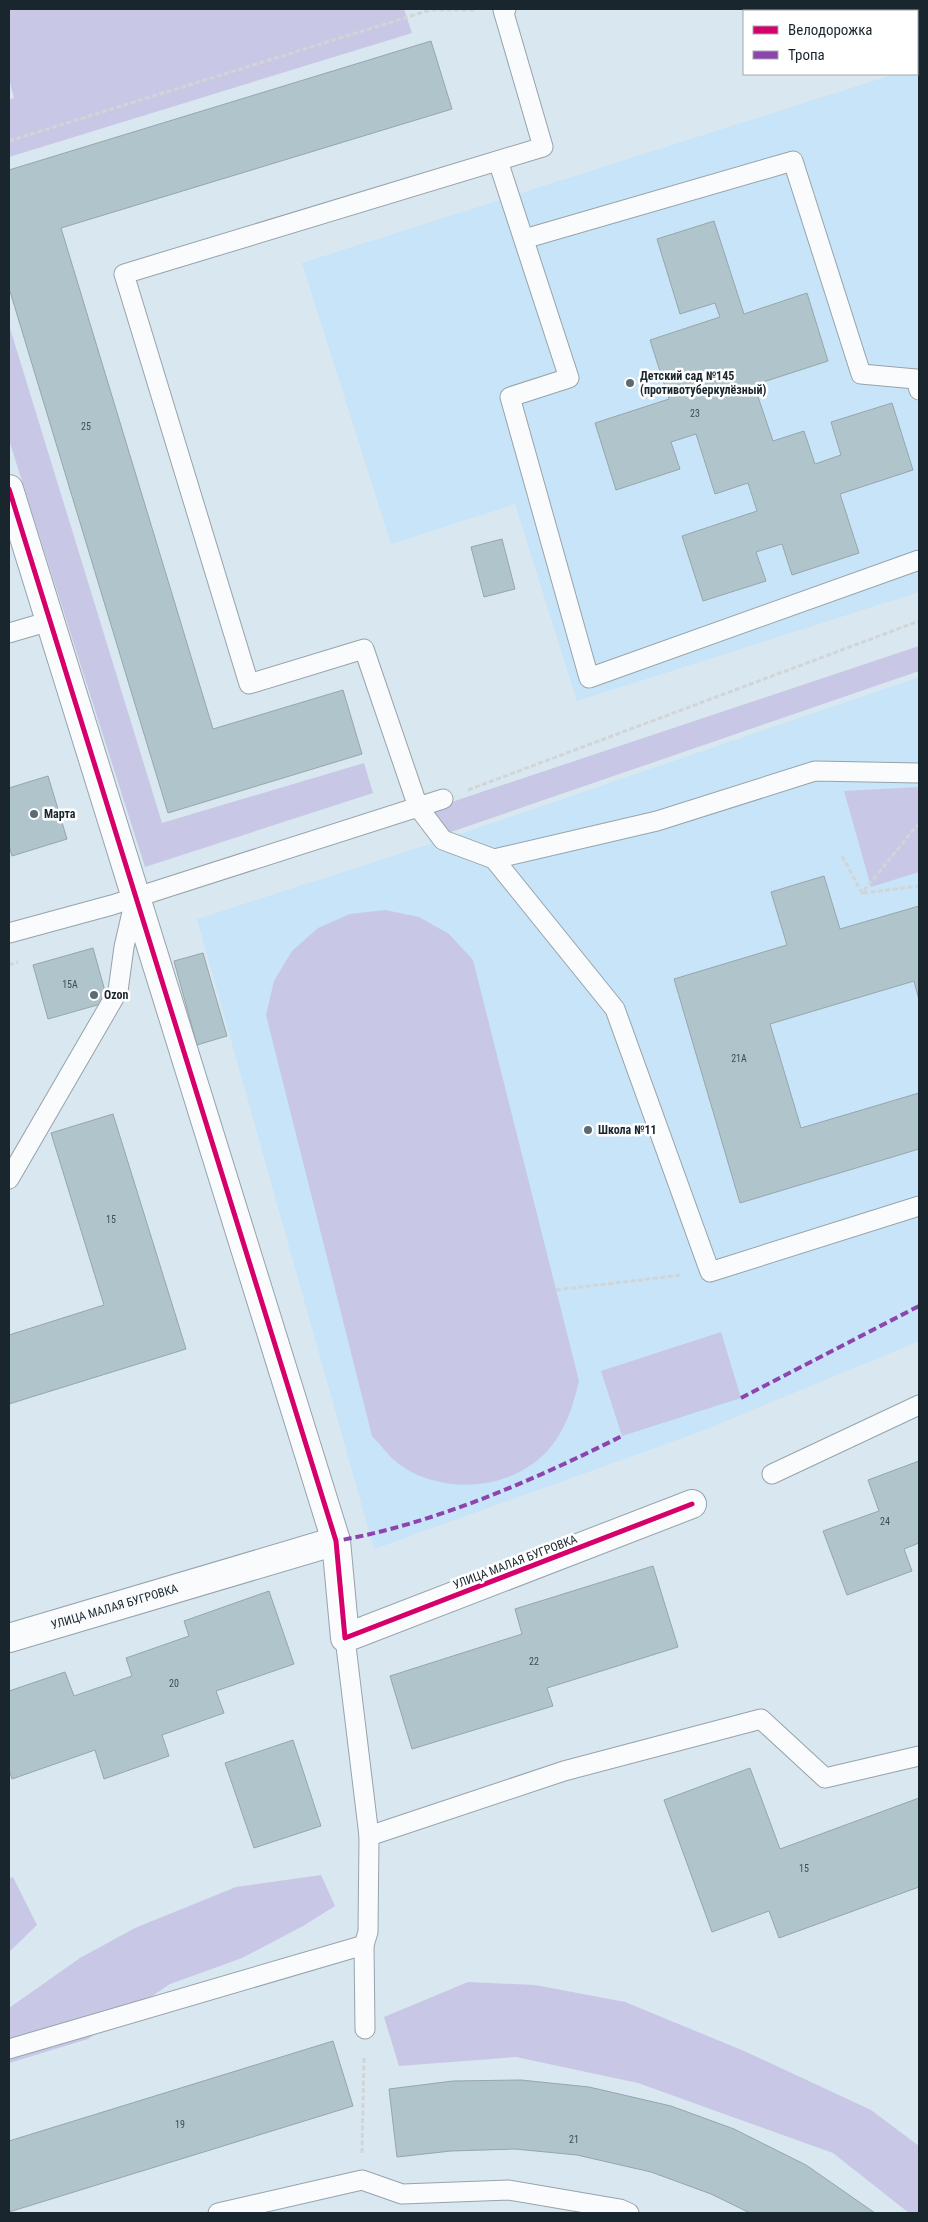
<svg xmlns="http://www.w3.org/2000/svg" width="928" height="2222" viewBox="0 0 928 2222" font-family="'Roboto Condensed',sans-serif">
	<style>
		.built { fill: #c8e4f8 }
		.green { fill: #c8c7e6 }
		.building { fill: #afc4cb; stroke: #97a6ab }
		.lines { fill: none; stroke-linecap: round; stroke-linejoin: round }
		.service-casing { stroke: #97a3ab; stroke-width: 21 }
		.minor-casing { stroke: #97a3ab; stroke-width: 30 }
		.path { stroke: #d1d5d8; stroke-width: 3; stroke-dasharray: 5 2.5; stroke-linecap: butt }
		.service { stroke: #f9fbfd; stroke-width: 19 }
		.minor { stroke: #f9fbfd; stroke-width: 28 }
		.quiet { stroke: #8e44ad; stroke-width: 4; stroke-dasharray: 8 4; stroke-linecap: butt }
		.cycleway-casing { stroke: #fff; stroke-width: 8 }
		.cycleway { stroke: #d6006c; stroke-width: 5 }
		.poi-dot { fill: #5c6a72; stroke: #fff; stroke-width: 2 }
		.labels { text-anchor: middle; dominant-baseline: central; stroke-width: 5; stroke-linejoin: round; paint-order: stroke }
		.number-label { font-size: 10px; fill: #3e4e55 }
		.poi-label { font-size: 12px; font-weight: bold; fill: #19262e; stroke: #fff; text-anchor: start }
		.street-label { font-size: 12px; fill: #19262e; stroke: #fff }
	</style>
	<rect width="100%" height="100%" fill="#d8e7f0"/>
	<g class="built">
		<path d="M919,66V592L577,701L515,504L391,544L302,263L895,74H917V67Z"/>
		<path d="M919,677V1341L702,1431L374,1549L197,919L443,840Z"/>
	</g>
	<g class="green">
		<path d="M9,9H404L412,33L9,157V100L14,98L9,79Z"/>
		<path d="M9,325L162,823L364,763L373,793L145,867L9,440Z"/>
		<path d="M919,646V671L445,834L425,811Z"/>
		<path d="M919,787V872L871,887L844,791Z"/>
		<path d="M385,910L419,917L449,934L473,960L579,1381C573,1404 568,1424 553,1444C518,1491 440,1498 395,1461C387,1454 380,1444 372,1436L266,1015L274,981L292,951L318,928L350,914Z"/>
		<path d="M721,1332L741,1398L622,1436L601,1371Z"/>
		<path d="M321,1875L335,1906L303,1926L242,1958L170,1984L88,2039L9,2063V2008L80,1958L135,1928L236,1887Z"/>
		<path d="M13,1877L37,1925L9,1952V1879Z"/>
		<path d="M468,1982L535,1985L625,2002L744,2051L871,2110L919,2146V2213H909L833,2153L638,2083L516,2057L399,2066L384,2017Z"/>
	</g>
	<g class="building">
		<path d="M431,41L452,109L61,228L213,729L343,690L362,754L168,813L9,288V170Z"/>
		<path d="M714,221L744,314L807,293L828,361L754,385L773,441L804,431L815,464L841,455L831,422L892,403L913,470L840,494L859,553L792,575L782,544L756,552L766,581L703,601L682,536L757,511L748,483L715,494L696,434L671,442L680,469L616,490L595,423L669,399L650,340L720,317L715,303L680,314L657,239Z"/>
		<path d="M502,539L515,589L484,597L471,547Z"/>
		<path d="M48,776L67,839L12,856L9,846V788Z"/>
		<path d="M824,876L840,929L919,906V1000L914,981L770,1024L801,1128L919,1093V1149L740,1203L674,979L787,945L771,892Z"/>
		<path d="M93,948L108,1002L48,1019L33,965Z"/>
		<path d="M203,953L227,1036L197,1045L174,961Z"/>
		<path d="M113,1114L186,1349L9,1404V1335L104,1305L51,1133Z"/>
		<path d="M919,1461V1543L904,1549L912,1571L847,1595L823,1531L879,1511L868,1480Z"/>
		<path d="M653,1566L678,1647L547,1688L553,1706L412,1749L390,1676L522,1634L515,1609Z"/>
		<path d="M269,1591L294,1664L216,1691L224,1713L162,1735L169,1756L104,1779L95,1750L12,1779L9,1770V1691L65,1672L74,1696L132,1676L126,1658L189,1636L184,1621Z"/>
		<path d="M293,1740L321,1826L254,1848L225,1763Z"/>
		<path d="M750,1768L780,1849L919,1798V1887L779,1938L769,1911L712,1932L664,1800Z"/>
		<path d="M333,2041L353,2106L9,2212V2141Z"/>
		<path d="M521,2080L589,2087L671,2106L734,2129L806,2165L875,2213H750L711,2194L651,2172L577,2155L515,2149L451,2151L397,2157L389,2089L453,2081Z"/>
	</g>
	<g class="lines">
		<g class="service-casing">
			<g id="service">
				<path d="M506,9L503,10L543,147L124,274L249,684L364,649L418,807L443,840L494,859L657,821L815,771L919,773"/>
				<path d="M498,161L569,378L510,397L589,678L919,560"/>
				<path d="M524,239L793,161L861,374L916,379L919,390"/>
				<path d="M9,633L50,621"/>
				<path d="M494,859L615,1009L710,1272L919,1206"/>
				<path d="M9,933L112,905L443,799"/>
				<path d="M9,1179L118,991L124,947L135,899"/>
				<path d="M772,1474L919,1405"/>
				<path d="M345,1638L369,1836L368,1932L364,1945L365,2029"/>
				<path d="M369,1836L564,1771L761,1719L825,1778L919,1756"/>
				<path d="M9,2049L364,1945"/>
				<path d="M218,2213L362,2180L402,2194L509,2190L620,2209L629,2213"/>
			</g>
		</g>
		<g class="minor-casing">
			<g id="minor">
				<path d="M9,489L336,1541L345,1638L692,1504"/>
				<path id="s1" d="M9,1638L336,1541"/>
			</g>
		</g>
		<g class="path">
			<path d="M9,141L430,10H475"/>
			<path d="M468,790L919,621"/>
			<path d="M842,856L862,893L919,823"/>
			<path d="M863,893L919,886"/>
			<path d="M9,965L18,962"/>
			<path d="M556,1290L682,1275"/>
			<path d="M362,2153L364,2057"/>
		</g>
		<use href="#service" class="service"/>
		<use href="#minor" class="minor"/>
		<g class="quiet">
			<path d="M741,1398L919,1306"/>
			<path d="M335,1537L336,1541C434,1524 534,1480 622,1436"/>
		</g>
		<g class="cycleway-casing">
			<path id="cycleway" d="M9,489L336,1541L345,1638L692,1504"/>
		</g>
		<use href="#cycleway" class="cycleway"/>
	</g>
	<g class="poi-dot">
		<circle cx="630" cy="383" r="5"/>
		<circle cx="34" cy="814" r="5"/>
		<circle cx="94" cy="995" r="5"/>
		<circle cx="588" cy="1130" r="5"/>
	</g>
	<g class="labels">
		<g class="number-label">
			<text x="695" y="413">23</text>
			<text x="86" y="426">25</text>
			<text x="70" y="984">15А</text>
			<text x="739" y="1058">21А</text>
			<text x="111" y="1219">15</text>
			<text x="885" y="1521">24</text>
			<text x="534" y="1661">22</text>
			<text x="174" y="1683">20</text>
			<text x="804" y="1868">15</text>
			<text x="180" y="2124">19</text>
			<text x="574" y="2139">21</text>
		</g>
		<g class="poi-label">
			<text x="640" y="376">Детский сад №145<tspan x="640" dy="14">(противотуберкулёзный)</tspan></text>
			<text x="44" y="814">Марта</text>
			<text x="104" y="995">Ozon</text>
			<text x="598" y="1130">Школа №11</text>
		</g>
		<g class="street-label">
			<text transform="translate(515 1562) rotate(-21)">УЛИЦА МАЛАЯ БУГРОВКА</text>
			<text stroke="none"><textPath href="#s1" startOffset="110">УЛИЦА МАЛАЯ БУГРОВКА</textPath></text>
		</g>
	</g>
	<rect width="928" height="2222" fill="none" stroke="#19262e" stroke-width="20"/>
	<rect x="743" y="10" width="175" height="65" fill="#ffffff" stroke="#a3a8ab"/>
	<rect x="753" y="26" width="25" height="8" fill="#d6006c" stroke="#a3a8ab"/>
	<text x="788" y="35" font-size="15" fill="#19262e">Велодорожка</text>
	<rect x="753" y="51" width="25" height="8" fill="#8e44ad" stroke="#a3a8ab"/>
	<text x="788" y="60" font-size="15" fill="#19262e">Тропа</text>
</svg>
